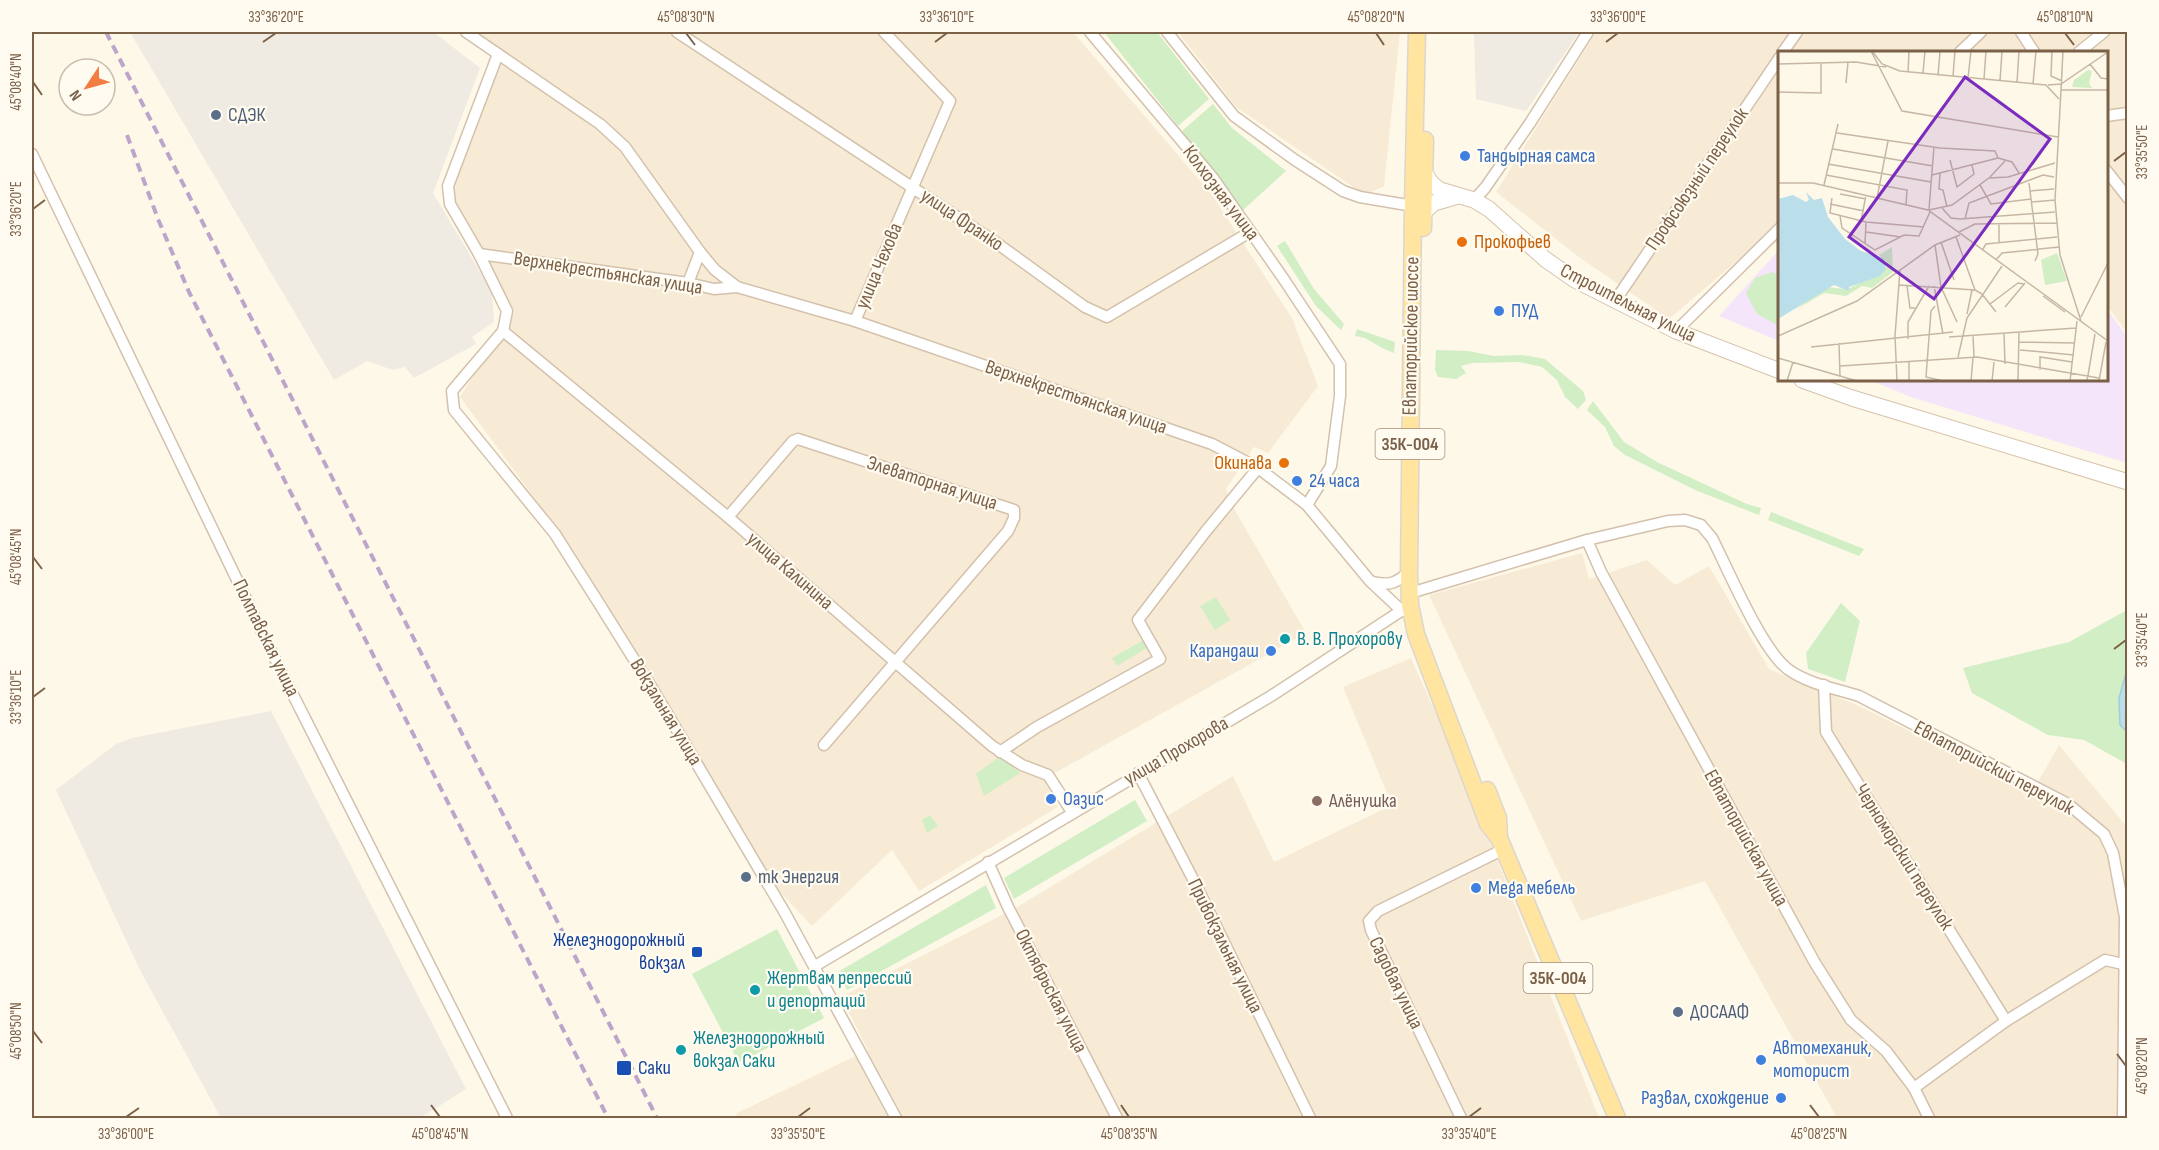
<svg xmlns="http://www.w3.org/2000/svg" width="2159" height="1150" viewBox="0 0 2159 1150" font-family="'Sofia Sans Condensed',sans-serif">
	<style>
		.residential { fill: #f7ebd6 }
		.industrial { fill: #efeae2 }
		.education { fill: #f5e5fb }
		.green { fill: #d1eec5 }
		.water { fill: #badfeb; stroke: #9fcdde; stroke-width: 1.5 }
		.lines { fill: none; stroke-linecap: round; stroke-linejoin: round }
		.street-casing { stroke: #d3c1ac; stroke-width: 13 }
		.secondary-casing { stroke: #d6c2aa; stroke-width: 17 }
		.primary-casing { stroke: #ddd6d0; stroke-width: 19 }
		.street { stroke: #fff; stroke-width: 10 }
		.secondary { stroke: #fff; stroke-width: 15 }
		.primary { stroke: #ffe59f; stroke-width: 16 }
		.rail { stroke: #bda4cb; stroke-width: 4; stroke-dasharray: 9 6; stroke-linecap: butt }
		.ticks { fill: none; stroke: #7c6149; stroke-width: 2 }
		.service-dot { fill: #5c6f8a; stroke: #fffbf1; stroke-width: 2 }
		.shop-dot { fill: #3f7fe0; stroke: #fffbf1; stroke-width: 2 }
		.food-dot { fill: #e8710a; stroke: #fffbf1; stroke-width: 2 }
		.culture-dot { fill: #0f9aa8; stroke: #fffbf1; stroke-width: 2 }
		.education-dot { fill: #8d6e63; stroke: #fffbf1; stroke-width: 2 }
		.transit-dot { fill: #1a4fb4; stroke: #fffbf1; stroke-width: 2 }
		.labels { text-anchor: middle; dominant-baseline: central; stroke-width: 4.5; stroke-linejoin: round; paint-order: stroke }
		.shield { fill: #fffbf1; stroke: #a38f7b; stroke-width: 1.5 }
		.shield-label { font-size: 18px; font-weight: bold; fill: #7c6149 }
		.service-label { font-size: 20px; fill: #4e5e75; stroke: #fffbf1; text-anchor: start }
		.shop-label { font-size: 20px; fill: #366cbe; stroke: #fffbf1; text-anchor: start }
		.street-label { font-size: 20px; fill: #7c6149; stroke: #fffbf1 }
		.food-label { font-size: 20px; fill: #c56008; stroke: #fffbf1; text-anchor: start }
		.culture-label { font-size: 20px; fill: #0d838f; stroke: #fffbf1; text-anchor: start }
		.education-label { font-size: 20px; fill: #785e54; stroke: #fffbf1; text-anchor: start }
		.transit-label { font-size: 20px; fill: #164399; stroke: #fffbf1; text-anchor: end }
		.inset-road { fill: none; stroke: #c6b7a4; stroke-width: 1.5 }
		.view { fill: #7b2cbf; fill-opacity: 0.15; stroke: #7b2cbf; stroke-width: 3 }
		.inset-edge { fill: none; stroke: #7c6149; stroke-width: 3 }
		.neatline { fill: none; stroke: #7c6149; stroke-width: 2 }
		.ticks-label { font-size: 15px; text-anchor: middle; fill: #7c6149 }
	</style>
	<rect width="100%" height="100%" fill="#fef8e9"/>
	<g class="residential">
		<path d="M476,32H1073L1212,195L1292,318L1318,386L1268,453L1254,447L1226,489L1233,507L1306,633L1044,779L1058,807L919,891L892,850L812,926L778,890L575,553L460,397L514,313L451,192L503,50Z"/>
		<path d="M1178,32H1400L1384,186L1365,195L1236,107Z"/>
		<path d="M1596,32H2127V333L2107,305L2106,52H1780L1779,225L1669,319L1579,257L1496,192Z"/>
		<path d="M1582,553L1589,579L1647,560L1675,585L1709,566L1769,669L1859,706L2032,792L2059,745L2127,827V1118H1837L1705,881L1581,921L1429,595Z"/>
		<path d="M1411,658L1466,781L1599,1118H738L735,1114L868,1050L841,997L1014,909L1233,776L1274,862L1392,805L1343,687Z"/>
	</g>
	<g class="industrial">
		<path d="M130,32H433L480,68L433,193L492,292L494,322L472,337L476,344L414,378L405,367L393,370L367,361L334,380Z"/>
		<path d="M1474,32H1579L1526,111L1476,99Z"/>
		<path d="M271,711L466,1089L420,1118H221L140,970L56,790L116,744L132,738Z"/>
	</g>
	<g class="education">
		<path d="M1779,250V341L1719,316Z"/>
		<path d="M2107,309L2127,337V463L1911,397L1870,380H2106Z"/>
	</g>
	<g class="green">
		<path d="M1104,32H1157L1209,99L1178,126Z"/>
		<path d="M1213,104L1232,128L1286,171L1242,211L1182,131Z"/>
		<path d="M1285,241L1314,289L1344,324L1341,330L1316,306L1277,246Z"/>
		<path d="M1772,272L1779,276V326L1757,314L1746,293L1755,278Z"/>
		<path d="M1357,329L1395,342L1394,353L1382,348L1365,338L1355,336Z"/>
		<path d="M1436,350L1468,351L1494,356L1522,355L1545,359L1583,391L1586,400L1578,409L1565,397L1557,380L1542,367L1519,362L1473,363L1461,366L1466,373L1456,379L1438,377L1435,370Z"/>
		<path d="M1593,401L1624,442L1657,462L1747,504L1761,508L1759,515L1695,490L1625,455L1614,446L1605,427L1587,410Z"/>
		<path d="M1771,512L1864,549L1859,556L1768,520Z"/>
		<path d="M1216,597L1230,620L1215,630L1200,606Z"/>
		<path d="M1841,603L1860,621L1845,682L1808,669L1806,653Z"/>
		<path d="M2127,610V670L2119,698L2120,725L2127,732V764L2084,740L2048,735L1972,693L1963,668L2069,642Z"/>
		<path d="M1142,641L1147,648L1117,666L1112,658Z"/>
		<path d="M1000,756L1020,773L984,796L976,774Z"/>
		<path d="M1135,800L1147,821L1014,899L1004,878Z"/>
		<path d="M930,815L938,826L927,833L922,820Z"/>
		<path d="M986,885L996,908L847,990L838,972Z"/>
		<path d="M777,929L824,1018L739,1063L692,974Z"/>
	</g>
	<path class="water" d="M2127,670V732L2120,725L2119,698Z"/>
	<g class="lines">
		<g class="street-casing">
			<g id="street">
				<path d="M466,32L600,124L625,147L700,252L715,270L737,287L855,321L1212,444L1258,468L1307,505L1370,581L1402,611"/>
				<path d="M677,32L998,244L1085,307L1107,317L1250,232"/>
				<path d="M1090,32L1213,178L1283,278L1340,364V396L1331,466L1307,505"/>
				<path d="M1167,32L1234,116L1295,160L1343,191L1360,197L1413,206"/>
				<path d="M2021,32L2034,52"/>
				<path d="M1783,52L1797,32"/>
				<path d="M1960,52L1981,32"/>
				<path d="M2079,52L2104,32"/>
				<path d="M498,54L448,186L450,204L479,254L507,311L503,331L452,391L454,410L555,534L600,605L655,693L785,913L896,1118"/>
				<path d="M2106,116L2128,113"/>
				<path d="M32,154L278,665L507,1118"/>
				<path d="M2106,170L2128,198"/>
				<path d="M1474,200L1485,188L1530,123L1588,32"/>
				<path d="M479,254L688,283L714,289L737,287"/>
				<path d="M688,283L700,252"/>
				<path d="M1615,301L1780,57"/>
				<path d="M855,321L950,101L884,32"/>
				<path d="M503,331L728,517L992,746L1022,765L1048,775L1072,812"/>
				<path d="M1676,331L1780,228"/>
				<path d="M728,517L793,441L798,439L1014,510V518L1008,531L824,745"/>
				<path d="M1587,540L1601,572L1815,963L1851,1020L1886,1051L1914,1088L1929,1118"/>
				<path d="M1373,582C1390,586 1396,583 1409,572"/>
				<path d="M1417,591L1587,540L1668,521L1685,520L1701,525L1712,538C1729,571 1762,651 1789,670C1809,684 1837,689 1859,696L2068,804L2104,834L2113,853L2125,917L2123,1118"/>
				<path d="M1824,685L1826,732L2006,1021"/>
				<path d="M1000,752L1037,727L1160,659L1138,620L1206,531L1258,468"/>
				<path d="M1138,773L1195,883L1310,1118"/>
				<path d="M988,862L1008,907L1117,1118"/>
				<path d="M815,966L1271,696L1407,607"/>
				<path d="M1914,1088L2006,1021L2105,960L2123,964"/>
				<path d="M1461,1118L1371,930L1369,921L1378,911L1504,849"/>
			</g>
		</g>
		<g class="secondary-casing">
			<g id="secondary">
				<path d="M1426,175L1432,184L1440,190L1474,200L1489,209L1545,259L1575,280L1676,331L1780,371"/>
				<path d="M1424,212L1434,203L1458,196"/>
				<path d="M1802,380L1852,398L2128,482"/>
			</g>
		</g>
		<g class="primary-casing">
			<g id="primary">
				<path d="M1417,32L1413,206L1409,574L1410,605L1416,634L1488,824L1499,838L1617,1118"/>
				<path d="M1423,228L1425,140"/>
				<path d="M1487,790L1498,818L1499,838"/>
			</g>
		</g>
		<use href="#street" class="street"/>
		<use href="#secondary" class="secondary"/>
		<use href="#primary" class="primary"/>
		<g class="rail">
			<path d="M106,32L657,1118"/>
			<path d="M127,135L158,219L189,292L608,1118"/>
		</g>
	</g>
	<path class="ticks" d="M686,33L695,45M1376,33L1384,45M2065,33L2074,45M263,42L276,33M935,42L947,33M1606,42L1618,33M33,82L42,95M2114,161L2126,152M33,209L45,200M33,557L42,569M2114,649L2126,640M33,697L45,688M33,1031L42,1043M2117,1054L2126,1066M431,1105L440,1117M1121,1105L1129,1117M1810,1105L1819,1117M126,1117L139,1108M798,1117L810,1108M1469,1117L1481,1108"/>
	<g class="service-dot">
		<circle cx="216" cy="115" r="6"/>
		<circle cx="746" cy="877" r="6"/>
		<circle cx="1678" cy="1012" r="6"/>
	</g>
	<g class="shop-dot">
		<circle cx="1465" cy="156" r="6"/>
		<circle cx="1499" cy="311" r="6"/>
		<circle cx="1297" cy="481" r="6"/>
		<circle cx="1271" cy="651" r="6"/>
		<circle cx="1051" cy="799" r="6"/>
		<circle cx="1476" cy="888" r="6"/>
		<circle cx="1761" cy="1060" r="6"/>
		<circle cx="1781" cy="1098" r="6"/>
	</g>
	<g class="food-dot">
		<circle cx="1462" cy="242" r="6"/>
		<circle cx="1284" cy="463" r="6"/>
	</g>
	<g class="culture-dot">
		<circle cx="1285" cy="639" r="6"/>
		<circle cx="755" cy="990" r="6"/>
		<circle cx="681" cy="1050" r="6"/>
	</g>
	<circle class="education-dot" cx="1317" cy="801" r="6"/>
	<g class="transit-dot">
		<rect x="691" y="946" width="12" height="12" rx="3"/>
		<rect x="616" y="1060" width="16" height="16" rx="3"/>
	</g>
	<g class="labels">
		<g class="shield">
			<rect x="1375.5" y="429" width="69" height="30" rx="4.5"/>
			<rect x="1523.5" y="963" width="69" height="30" rx="4.5"/>
		</g>
		<g class="shield-label">
			<text x="1410" y="444">35К-004</text>
			<text x="1558" y="978">35К-004</text>
		</g>
		<g class="service-label">
			<text x="228" y="115">СДЭК</text>
			<text x="758" y="877">тк Энергия</text>
			<text x="1690" y="1012">ДОСААФ</text>
		</g>
		<g class="shop-label">
			<text x="1477" y="156">Тандырная самса</text>
			<text x="1511" y="311">ПУД</text>
			<text x="1309" y="481">24 часа</text>
			<text x="1259" y="651" text-anchor="end">Карандаш</text>
			<text x="1063" y="799">Оазис</text>
			<text x="1488" y="888">Mega мебель</text>
			<text x="1773" y="1048">Автомеханик,<tspan x="1773" dy="23">моторист</tspan></text>
			<text x="1769" y="1098" text-anchor="end">Развал, схождение</text>
		</g>
		<g class="street-label">
			<text transform="translate(1697 179) rotate(-56)">Профсоюзный переулок</text>
			<text transform="translate(1221 193) rotate(53)">Колхозная улица</text>
			<text transform="translate(962 220) rotate(34)">улица Франко</text>
			<text transform="translate(879 266) rotate(-67)">улица Чехова</text>
			<text transform="translate(608 273) rotate(9)">Верхнекрестьянская улица</text>
			<text transform="translate(1628 303) rotate(27)">Строительная улица</text>
			<text transform="translate(1411 336) rotate(-89)">Евпаторийское шоссе</text>
			<text transform="translate(1076 397) rotate(19)">Верхнекрестьянская улица</text>
			<text transform="translate(932 483) rotate(18)">Элеваторная улица</text>
			<text transform="translate(790 571) rotate(41)">улица Калинина</text>
			<text transform="translate(266 638) rotate(64)">Полтавская улица</text>
			<text transform="translate(666 712) rotate(59)">Вокзальная улица</text>
			<text transform="translate(1176 751) rotate(-30)">улица Прохорова</text>
			<text transform="translate(1994 768) rotate(28)">Евпаторийский переулок</text>
			<text transform="translate(1746 838) rotate(61)">Евпаторийская улица</text>
			<text transform="translate(1904 857) rotate(58)">Черноморский переулок</text>
			<text transform="translate(1225 946) rotate(64)">Привокзальная улица</text>
			<text transform="translate(1396 983) rotate(64)">Садовая улица</text>
			<text transform="translate(1051 991) rotate(63)">Октябрьская улица</text>
		</g>
		<g class="food-label">
			<text x="1474" y="242">Прокофьев</text>
			<text x="1272" y="463" text-anchor="end">Окинава</text>
		</g>
		<g class="culture-label">
			<text x="1297" y="639">В. В. Прохорову</text>
			<text x="767" y="978">Жертвам репрессий<tspan x="767" dy="23">и депортаций</tspan></text>
			<text x="693" y="1038">Железнодорожный<tspan x="693" dy="23">вокзал Саки</tspan></text>
		</g>
		<g class="education-label">
			<text x="1329" y="801">Алёнушка</text>
		</g>
		<g class="transit-label">
			<text x="685" y="940">Железнодорожный<tspan x="685" dy="23">вокзал</tspan></text>
			<text x="638" y="1068" text-anchor="start">Саки</text>
		</g>
	</g>
	<g transform="translate(1778 51)">
		<rect width="330" height="330" fill="#fef8e9"/>
		<path d="M310,19L314,20L311,32L314,37L294,36L296,29ZM114,196L115,221L94,237L84,235L68,245L46,242L19,258L46,236L70,238L108,218L109,211L101,204ZM279,202L289,230L267,234L263,209Z" fill="#d1eec5"/>
		<path d="M28,141L36,149L44,147L50,166L67,188L83,200L106,207L108,218L102,225L71,236V240L56,234L0,268V148L15,144L28,151L31,149Z" fill="#badfeb"/>
		<path class="inset-road" d="M93,0L124,60L280,86M94,0L104,13L122,20L268,34L281,48M274,0L273,25L284,30M0,13L78,11L108,16M312,13L323,27L330,28M130,22L131,0M145,22L147,0M160,25L162,0M175,25L177,0M190,27L193,0M206,28L208,0M222,30L224,0M68,32L70,11M239,32L241,0M255,33L258,0M270,34L283,33L330,1M283,39L285,0M0,41L43,42V12M59,82L162,97L217,100L220,107M55,98L155,115M220,107L234,111L241,122M172,109L179,136L196,123L194,114M50,113L153,131M162,122L161,138L165,139L169,156M48,124L129,139L128,154M154,124L220,107M212,126L227,110M0,132H35L150,159L330,290M251,132L260,203L257,210M46,134L60,73M202,134L213,153L253,148M252,140L276,138M62,143L88,148M54,147L52,162L88,171L146,176M99,147L110,90M253,151L277,149M52,153L86,160M164,157L173,167L182,168L277,161M151,158L156,96M151,159L174,154L211,127L230,126L277,112M62,165L64,177L97,199L126,184L141,185L152,161M187,168L191,152L265,124L276,126M83,170L88,144M88,181L123,186M181,181L197,173L279,172M178,186L197,239L204,243M163,191L176,229M221,192V173M87,193L88,171M157,194L163,236L179,271M205,198L208,193L279,186M218,209L224,202L281,196M121,234L197,239M129,235L132,257H137M156,235L165,283M204,243L218,261M265,245L287,261M212,253L240,232L246,233M157,255L153,260L148,326L165,330M227,256L247,232M189,263L194,239M303,266L330,212M303,270L282,204L277,149L283,39H330M226,282L227,313M0,285L79,250L157,194L182,184M195,285L196,306M171,286L298,277M130,288V271L151,235M241,291L297,292M61,292L62,325M33,296L175,281M242,299L296,304M180,306L189,267L224,215M0,307L79,330M131,310V329M62,315L199,306L321,327M262,319V306L294,311M9,330L15,311M119,330L117,285L122,219M193,330L195,307M214,330L216,311M240,330L241,281M292,330L299,270M309,330L317,283M321,330L328,291"/>
		<path class="view" d="M187,26L272,88L156,248L71,186Z"/>
		<rect width="330" height="330" class="inset-edge"/>
	</g>
	<rect width="2159" height="1150" fill="none" stroke="#fffbf1" stroke-width="66"/>
	<g transform="translate(87 87) rotate(234)"><circle r="28" fill="#fffbf1" stroke="#cbbdae" stroke-width="1.5"/>
	<path d="M0-4.5L10 22L0 15L-10 22Z" fill="#f37d43"/>
	<text y="-9" font-size="16" font-weight="bold" text-anchor="middle" fill="#7c6149">N</text>
	</g>
	<rect x="33" y="33" width="2093" height="1084" class="neatline"/>
	<g class="ticks-label">
		<text x="276" y="22">33°36'20"E</text>
		<text x="686" y="22">45°08'30"N</text>
		<text x="947" y="22">33°36'10"E</text>
		<text x="1376" y="22">45°08'20"N</text>
		<text x="1618" y="22">33°36'00"E</text>
		<text x="2065" y="22">45°08'10"N</text>
		<text transform="translate(16 82) rotate(-90)" y="5">45°08'40"N</text>
		<text transform="translate(2142 152) rotate(-90)" y="5">33°35'50"E</text>
		<text transform="translate(16 209) rotate(-90)" y="5">33°36'20"E</text>
		<text transform="translate(16 557) rotate(-90)" y="5">45°08'45"N</text>
		<text transform="translate(2142 640) rotate(-90)" y="5">33°35'40"E</text>
		<text transform="translate(16 697) rotate(-90)" y="5">33°36'10"E</text>
		<text transform="translate(16 1031) rotate(-90)" y="5">45°08'50"N</text>
		<text transform="translate(2142 1066) rotate(-90)" y="5">45°08'20"N</text>
		<text x="126" y="1139">33°36'00"E</text>
		<text x="440" y="1139">45°08'45"N</text>
		<text x="798" y="1139">33°35'50"E</text>
		<text x="1129" y="1139">45°08'35"N</text>
		<text x="1469" y="1139">33°35'40"E</text>
		<text x="1819" y="1139">45°08'25"N</text>
	</g>
</svg>
